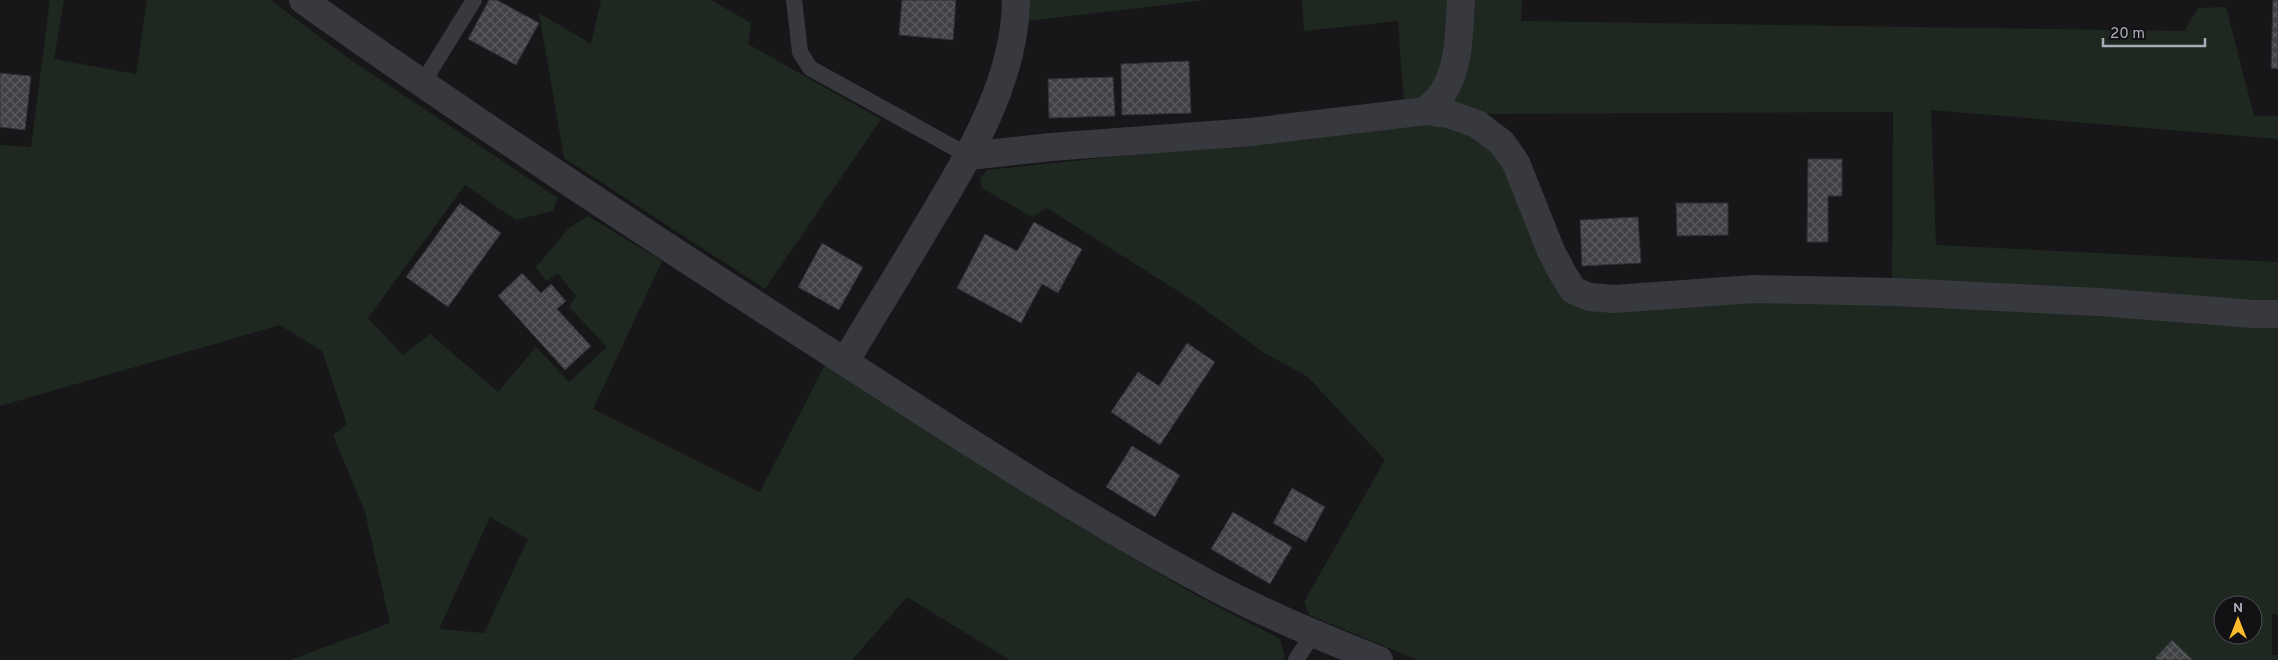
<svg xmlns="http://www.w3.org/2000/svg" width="2278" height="660" viewBox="0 0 2278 660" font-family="Overpass,sans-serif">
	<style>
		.green { fill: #1e2820; fill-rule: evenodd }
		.building { fill: url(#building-cross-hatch); stroke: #313135 }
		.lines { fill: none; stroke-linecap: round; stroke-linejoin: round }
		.service { stroke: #38393f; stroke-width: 16 }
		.minor { stroke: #38393f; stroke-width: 28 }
	</style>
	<defs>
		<pattern id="building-cross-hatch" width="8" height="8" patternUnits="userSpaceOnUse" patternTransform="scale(1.25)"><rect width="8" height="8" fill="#414246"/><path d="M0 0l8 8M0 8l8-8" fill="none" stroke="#5a5b5f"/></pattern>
	</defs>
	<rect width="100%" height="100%" fill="#171719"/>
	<g class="green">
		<path d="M50,0H64L54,59L136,74L147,0H271L345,56L558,198L553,211L516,220L465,185L368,318L403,355L430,334L498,392L536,347L569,382L607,347L569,307L576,296L558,273L546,281L536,267L569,228L588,216L662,261L593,409L760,492L827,361L905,410L1049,509L1194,594L1280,639L1285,658L1282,660H1010L907,597L852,660H290L390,623L365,512L333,435L347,424L322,351L280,325L0,406V145L31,147ZM490,517L528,539L484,633L439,629Z"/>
		<path d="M601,0H711L751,23L748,44L881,119L765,289L564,158L539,13L591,44Z"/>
		<path d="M1026,0H1207L1027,21Z"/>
		<path d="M1302,0H1455L1448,70L1425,98L1404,105L1398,21L1304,31Z"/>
		<path d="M1466,0H1522L1521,21L2184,31L2198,8L2226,7L2254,116H2278V139L1931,110L1936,245L2278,262V306L1892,284L1893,112L1475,114L1450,102Z"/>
		<path d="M1447,122L1493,147L1568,298L1823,300L2278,321V615L2272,614V655H2278V660H1418L1309,615L1304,602L1385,460L1308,377L1263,352L1192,300L1047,208L1032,217L982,188L980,179L987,170ZM2223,605H2253V635H2223Z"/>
	</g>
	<g class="building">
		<path d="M489,0H497L539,23L516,65L468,39Z"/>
		<path d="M902,0H956L953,40L899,35Z"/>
		<path d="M2273,0H2278V69L2271,68Z"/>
		<path d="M1189,61L1191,113L1122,115L1121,64Z"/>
		<path d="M0,73L31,76L25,130L0,127Z"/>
		<path d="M1113,77L1115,116L1049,118L1048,79Z"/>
		<path d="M1808,159H1842V196H1828V242H1807Z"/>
		<path d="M460,203L501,233L448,307L406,277Z"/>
		<path d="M1676,203H1728V235L1677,236Z"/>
		<path d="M1638,217L1641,263L1582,266L1580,220Z"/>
		<path d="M1034,222L1082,249L1058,293L1042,284L1021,323L957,288L985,234L1017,251Z"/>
		<path d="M822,243L863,267L839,310L798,287Z"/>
		<path d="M522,273L541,293L551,284L566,301L557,309L591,346L565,370L498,296Z"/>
		<path d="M1187,343L1215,362L1160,445L1111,412L1138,372L1159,386Z"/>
		<path d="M1132,446L1180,475L1155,517L1106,487Z"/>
		<path d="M1292,488L1325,507L1306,542L1273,523Z"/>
		<path d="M1233,512L1292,547L1270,584L1211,549Z"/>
		<path d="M2172,640L2193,660H2158L2155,658Z"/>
	</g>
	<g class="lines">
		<g class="service">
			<path d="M794,0L800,52L810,68L969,156"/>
			<path d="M422,84L474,0"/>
			<path d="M1296,660L1313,634"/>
		</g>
		<g class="minor">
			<path d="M303,0C479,125 660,243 842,360C958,435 1073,510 1194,576C1253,609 1316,635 1379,660"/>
			<path d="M1426,111C1431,105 1438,100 1442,94C1460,67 1459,31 1461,0"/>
			<path d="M969,156L1051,147L1251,132L1426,111L1449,114L1477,124L1502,143L1516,163L1551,251L1562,272L1573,290L1589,297L1614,299L1753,289L1897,292L2099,302L2254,314H2278"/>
			<path d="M845,362C871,318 898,275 924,231C966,160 1015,85 1016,0"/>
		</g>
	</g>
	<g transform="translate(2238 620)"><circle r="24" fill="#121214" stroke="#4e5056"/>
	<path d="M0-4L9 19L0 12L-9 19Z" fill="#ffbc29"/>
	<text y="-8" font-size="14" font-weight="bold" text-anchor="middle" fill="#a8adba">N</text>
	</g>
	<path d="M2103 38v8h102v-8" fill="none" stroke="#a8adba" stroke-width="2.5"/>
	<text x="2110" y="38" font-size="15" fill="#a8adba" stroke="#121214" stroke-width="4" paint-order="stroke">20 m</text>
</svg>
